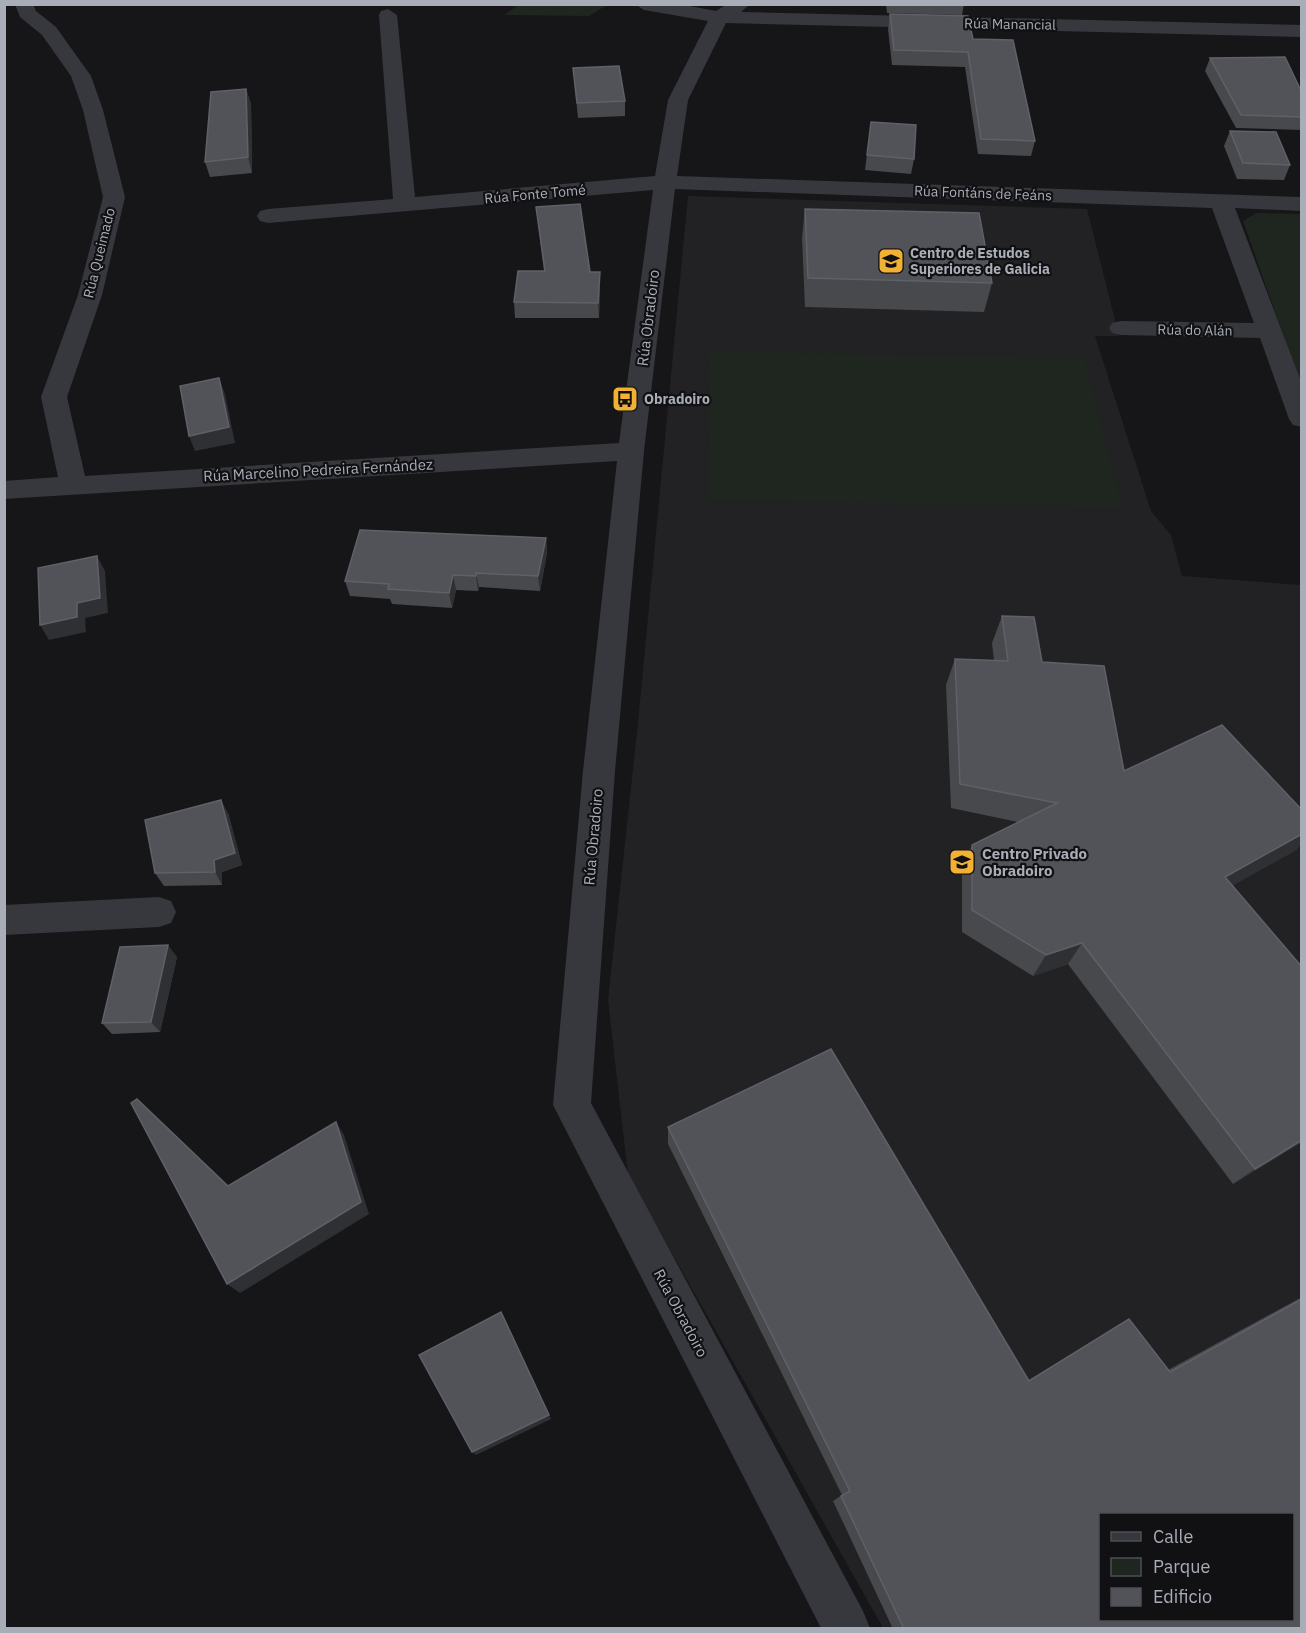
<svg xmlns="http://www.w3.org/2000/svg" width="1306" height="1633" viewBox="0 0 1306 1633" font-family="'IBM Plex Sans',sans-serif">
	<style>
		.built { fill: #222225; fill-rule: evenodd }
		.green { fill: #1e261f }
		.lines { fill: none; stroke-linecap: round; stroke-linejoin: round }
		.street { fill: #37383d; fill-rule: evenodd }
		.wall { fill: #47494d }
		.shaded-wall { fill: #2f3033 }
		.building { fill: #525359; stroke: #5f6168; stroke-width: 1.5; fill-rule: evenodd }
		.labels { text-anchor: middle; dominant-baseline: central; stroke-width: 4.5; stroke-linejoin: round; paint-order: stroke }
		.far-street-label { font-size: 14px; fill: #a8adb8; stroke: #111113 }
		.far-poi-label { font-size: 14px; font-weight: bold; fill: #a8adb8; stroke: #111113; text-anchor: start }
		.street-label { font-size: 15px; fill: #a8adb8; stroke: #111113 }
		.poi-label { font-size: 15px; font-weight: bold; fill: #a8adb8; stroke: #111113; text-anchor: start }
	</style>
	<rect width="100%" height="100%" fill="#161618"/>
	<path class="built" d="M688,196L1087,209L1119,336H1095L1151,511L1171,535L1182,576L1301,585V1618L1271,1628H883L628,1175L608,1000L638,723ZM1100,1514H1292V1620H1100Z"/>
	<g class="green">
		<path d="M518,5V4L607,5L589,16L504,15Z"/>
		<path d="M1256,213L1301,214V386L1243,221Z"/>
		<path d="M709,352L1084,358L1123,508L708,499Z"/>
	</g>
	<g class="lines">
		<g class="street">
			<path d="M15,4H33L36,11L56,27L91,76L103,110L125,197L102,295L67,397L85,476L619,443L653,190L268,223L260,221L257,216L260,211L268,209L393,199L379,15L381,11L388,9L397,15L415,197L655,176L668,100L708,21L644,10L635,4H679L716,11L727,4H750L741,12L1302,25V37L726,23L688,100L677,176L1302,197V211L1235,208L1302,384V427L1293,425L1289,419L1260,338L1121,335L1112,333L1109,328L1112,323L1121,321L1254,323L1212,208L675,189L644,451L615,771L591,1103L863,1611L870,1628H821L553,1105L583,771L617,461L4,499V481L58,477L41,397L78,295L103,197L83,110L71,76L42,35L20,17Z"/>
			<path d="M159,897L171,901L176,912L171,923L159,927L4,935V905Z"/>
		</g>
	</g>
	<g class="wall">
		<path d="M886,4H964L962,15L887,13Z"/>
		<path d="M890,14L973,39L1035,141L1031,156L978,154L965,67L892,65L888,29Z"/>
		<path d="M1210,58L1302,93V130L1236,128L1205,71Z"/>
		<path d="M573,68L625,101V116L578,118Z"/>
		<path d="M246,89L251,104L252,173L210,177L205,162Z"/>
		<path d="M871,122L914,159L911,174L865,170Z"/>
		<path d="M1230,131L1290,165L1284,180L1237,179L1224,146Z"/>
		<path d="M536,207L590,272H600V287L599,318H515L514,302L544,271Z"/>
		<path d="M805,209L992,283L984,312L805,307L802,238Z"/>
		<path d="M546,538L547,553L540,591L479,587L478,591L456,590L452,608L392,604L390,599L350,596L345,581Z"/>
		<path d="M1002,616L1042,662L1124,771L1302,810V843L1296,850L1233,885L1302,1142L1233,1184L1068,964L1033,976L962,932V868L972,845L1018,822L951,808L946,685L955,659L994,660L992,643Z"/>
		<path d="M228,813L242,865L222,872V885L164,886L155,873Z"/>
		<path d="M177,957L160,1032L112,1034L102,1023Z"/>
		<path d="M668,1127L1029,1380L1129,1319L1168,1370L1302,1297V1629H893L833,1501L842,1495L668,1144Z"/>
	</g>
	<g class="shaded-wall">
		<path d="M246,89L251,104L252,173L248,157Z"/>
		<path d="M600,272V287L599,318L598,303Z"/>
		<path d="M219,378L225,394L235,443L195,451L189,436Z"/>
		<path d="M546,538L547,553L540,591L538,576Z"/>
		<path d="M97,556L105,571L108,613L85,618L86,632L49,640L40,625L77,603Z"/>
		<path d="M476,573L479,587L478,591L476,576Z"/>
		<path d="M453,575L456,590L452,608L449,593Z"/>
		<path d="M221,800L228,813L242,865L222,872V885L215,872L214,860Z"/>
		<path d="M1302,834V843L1296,850L1207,900L1225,877Z"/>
		<path d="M1082,943L1068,964L1033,976L1046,955Z"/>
		<path d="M168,945L177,957L160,1032L151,1022Z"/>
		<path d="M336,1122L344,1135L369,1214L240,1293L227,1284Z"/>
		<path d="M1302,1140V1142L1233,1184L1255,1169Z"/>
		<path d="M504,1318L551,1419L476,1455L472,1452Z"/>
	</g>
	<g class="building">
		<path d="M890,14L968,16L973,39L1013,40L1035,141L981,139L968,52L894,50Z"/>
		<path d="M1285,57L1302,93V117L1241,115L1210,58Z"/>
		<path d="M619,66L625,101L577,103L573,68Z"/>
		<path d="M246,89L248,157L205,162L211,92Z"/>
		<path d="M871,122L916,125L914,159L867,155Z"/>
		<path d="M1230,131L1276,132L1290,165L1243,163Z"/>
		<path d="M580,204L590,272H600L598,303L514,302L518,271H545L536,207Z"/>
		<path d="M805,209L979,213L992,283L808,278Z"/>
		<path d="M219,378L229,427L189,436L180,386Z"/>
		<path d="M360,530L546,538L538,576L476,573V576L453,575L449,593L388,589L389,584L345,581Z"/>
		<path d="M97,556L100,598L77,603V617L40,625L38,568Z"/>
		<path d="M1002,616L1034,617L1042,662L1104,666L1124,771L1222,725L1302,810V834L1225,877L1302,967V1140L1255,1169L1082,943L1046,955L972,910V845L1057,803L960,784L955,659L1008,661Z"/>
		<path d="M221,800L235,853L214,860L215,872L155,873L145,820Z"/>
		<path d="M168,945L151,1022L102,1023L120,947Z"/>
		<path d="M831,1049L1029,1381L1129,1319L1170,1372L1302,1299V1629H904L841,1496L850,1491L668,1127ZM1101,1515H1293V1620H1101Z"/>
		<path d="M137,1099L228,1186L336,1122L361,1202L227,1284L131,1103Z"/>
		<path d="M501,1312L549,1415L472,1452L419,1355Z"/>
	</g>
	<defs>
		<g id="university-square" transform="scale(1.35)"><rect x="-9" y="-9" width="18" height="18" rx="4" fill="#f2b134" stroke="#111113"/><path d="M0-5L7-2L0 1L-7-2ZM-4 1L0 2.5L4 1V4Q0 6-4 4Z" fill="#111"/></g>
		<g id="bus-square" transform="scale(1.35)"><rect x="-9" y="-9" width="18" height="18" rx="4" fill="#f2b134" stroke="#111113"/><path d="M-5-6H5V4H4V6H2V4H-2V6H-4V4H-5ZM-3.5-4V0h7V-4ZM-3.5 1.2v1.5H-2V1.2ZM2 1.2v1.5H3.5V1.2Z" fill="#111"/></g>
	</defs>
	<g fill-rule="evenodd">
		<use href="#university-square" x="891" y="261"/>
		<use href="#bus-square" x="625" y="399"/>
		<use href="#university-square" x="962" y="862"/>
	</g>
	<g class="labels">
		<g class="far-street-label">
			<text transform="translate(1010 24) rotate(1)">Rúa Manancial</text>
			<text transform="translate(983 193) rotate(2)">Rúa Fontáns de Feáns</text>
			<text transform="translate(535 194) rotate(-5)">Rúa Fonte Tomé</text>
			<text transform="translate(99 253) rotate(-76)">Rúa Queimado</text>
			<text transform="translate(1195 330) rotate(1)">Rúa do Alán</text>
		</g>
		<g class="far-poi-label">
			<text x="910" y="253">Centro de Estudos<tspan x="910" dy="16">Superiores de Galicia</tspan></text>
			<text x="644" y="399">Obradoiro</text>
		</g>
		<g class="street-label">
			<text transform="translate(648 318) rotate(-83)">Rúa Obradoiro</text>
			<text transform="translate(318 470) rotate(-3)">Rúa Marcelino Pedreira Fernández</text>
			<text transform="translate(593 837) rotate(-85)">Rúa Obradoiro</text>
			<text transform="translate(681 1313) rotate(62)">Rúa Obradoiro</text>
		</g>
		<g class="poi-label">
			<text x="982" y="853">Centro Privado<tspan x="982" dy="17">Obradoiro</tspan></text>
		</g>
	</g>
	<rect width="1306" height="1633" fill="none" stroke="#a8adb8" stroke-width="12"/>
	<rect x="1099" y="1513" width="195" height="108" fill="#111113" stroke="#4d4f55" stroke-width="1.5"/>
	<rect x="1111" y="1532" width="30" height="9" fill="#37383d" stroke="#4d4f55" stroke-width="1.5"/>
	<text x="1153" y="1543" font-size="18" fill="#a8adb8">Calle</text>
	<rect x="1111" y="1558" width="30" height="18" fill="#1e261f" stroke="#4d4f55" stroke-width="1.5"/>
	<text x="1153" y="1573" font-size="18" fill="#a8adb8">Parque</text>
	<rect x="1111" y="1588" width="30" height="18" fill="#525359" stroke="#4d4f55" stroke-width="1.5"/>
	<text x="1153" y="1603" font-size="18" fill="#a8adb8">Edificio</text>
</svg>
